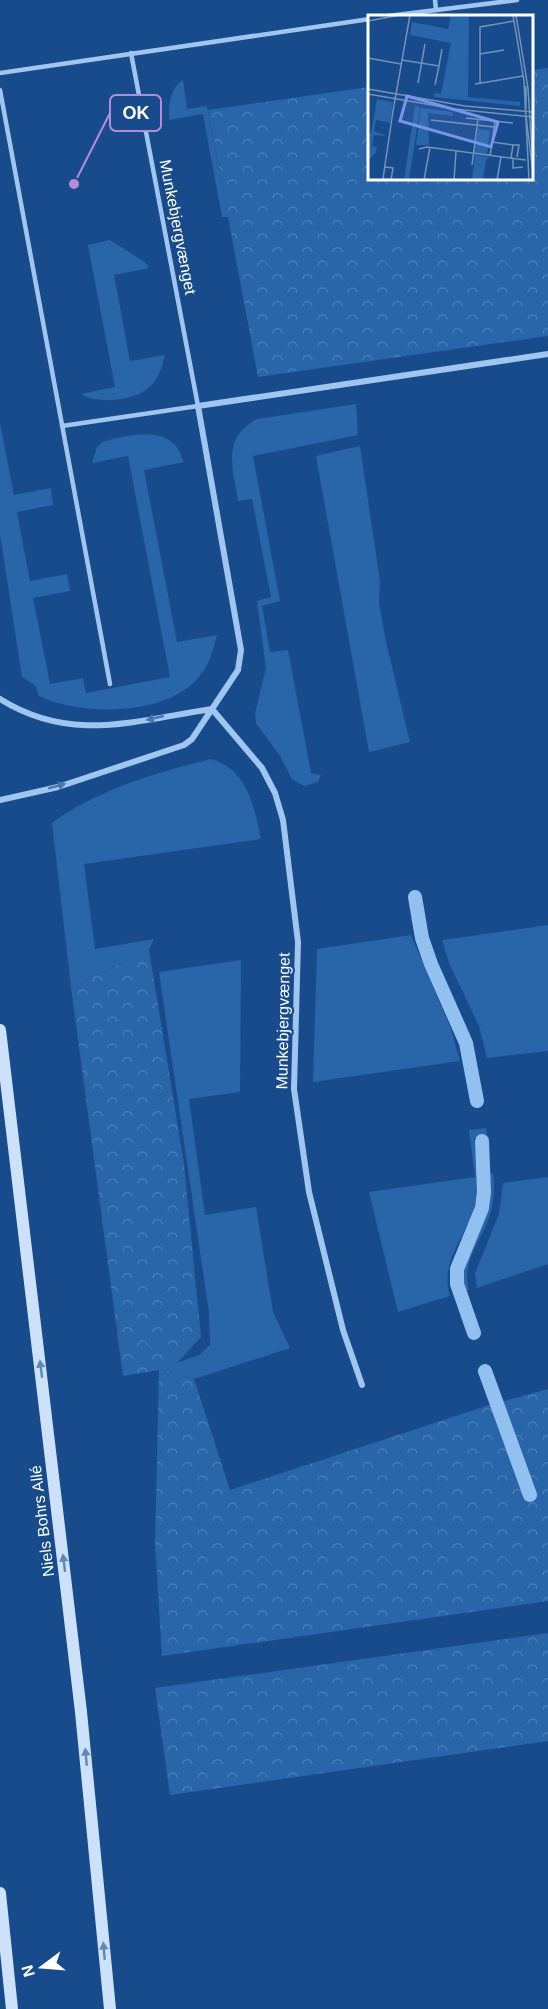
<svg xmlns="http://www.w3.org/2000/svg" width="548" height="2009" viewBox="0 0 548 2009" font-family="Helvetica,sans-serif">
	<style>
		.grass { fill: #2965a9 }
		.forest { fill: url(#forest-crowns) }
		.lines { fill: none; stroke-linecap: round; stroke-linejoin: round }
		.stream { stroke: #92c0f1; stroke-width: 14 }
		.lane { stroke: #a0c5ef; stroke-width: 4.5 }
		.street { stroke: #a0c5ef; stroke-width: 6 }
		.secondary { stroke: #cde1fa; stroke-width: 12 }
		.oneway { fill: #4776ae }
		.oneway2 { fill: #6087b7 }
		.labels { text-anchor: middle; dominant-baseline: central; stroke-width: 4.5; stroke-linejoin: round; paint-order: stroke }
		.street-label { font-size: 16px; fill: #fff; stroke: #174b8b }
		.inset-road { fill: none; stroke: #7493b9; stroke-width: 1.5 }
		.view { fill: #7795e8; fill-opacity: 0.15; stroke: #7795e8; stroke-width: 3 }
		.inset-edge { fill: none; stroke: #fff; stroke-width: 3 }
		.leader { fill: none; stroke: #b68bdc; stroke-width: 2 }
		.callout-dot { fill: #b68bdc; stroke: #174b8b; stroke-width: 2 }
		.callout { fill: #174b8b; stroke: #b68bdc; stroke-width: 2 }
		.callout-label { font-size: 18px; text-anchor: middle; font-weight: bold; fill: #fff }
	</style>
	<defs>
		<pattern id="forest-crowns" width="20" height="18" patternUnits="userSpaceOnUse" patternTransform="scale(1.5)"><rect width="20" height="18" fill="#2965a9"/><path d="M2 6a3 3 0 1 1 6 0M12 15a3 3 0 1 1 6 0" fill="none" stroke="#497cb6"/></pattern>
	</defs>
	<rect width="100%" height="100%" fill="#174b8b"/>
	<g class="grass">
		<path d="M183,80L187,109L207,106L228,217H222L203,114L169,120C169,105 169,89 183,80Z"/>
		<path d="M110,240L146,263L149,268L114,275L130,361L165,355C162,366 159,377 152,385C137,401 98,405 81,394L115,387L88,245Z"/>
		<path d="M356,404L358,435L253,456L280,601L262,606L270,652L288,650L311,773L321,775L318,782L304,786L292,779L280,756L256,723L255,713L266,668L257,601L271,597L252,499L238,501C233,467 221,439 257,419Z"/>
		<path d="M0,423L14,495L51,488L53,505L17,512L30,581L67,574L70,591L33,598L50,684L83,678L86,693L170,677L128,456L92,463L97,447L103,442C124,436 158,427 175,445C179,449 181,456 184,462L144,470L177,642L217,635C213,651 209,667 196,680C163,716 81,716 39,696L35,685L22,677L0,534Z"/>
		<path d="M360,446L380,581L379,603L386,642L410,742L369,752L316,456Z"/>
		<path d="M211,759C248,770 254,806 261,839L84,864L95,949L154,939L149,950L71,987L52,823C96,790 158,772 211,759Z"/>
		<path d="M548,925V1051L487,1058L479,1026L449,963L442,940Z"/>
		<path d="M411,935L451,1029L460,1061L313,1082L317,949Z"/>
		<path d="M241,960L240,1092L189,1099L205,1215L256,1207L273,1312L290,1348L194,1379L159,1369L199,1355L210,1345L209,1313L159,972Z"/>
		<path d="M486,1128L487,1136L474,1138C477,1162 482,1189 473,1212C462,1242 440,1263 450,1296L398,1312L369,1192L475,1177L469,1130Z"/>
		<path d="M493,1173C495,1187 494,1202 490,1215C481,1242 461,1262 469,1290L464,1292C456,1252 495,1222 490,1174Z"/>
		<path d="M548,1177V1264L477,1288L475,1273L499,1214L503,1183Z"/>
	</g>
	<g class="forest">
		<path d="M548,68V336L258,377L208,110L369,87L370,178H532V70Z"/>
		<path d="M149,950L184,1164L201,1337L175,1365L161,1369L194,1379L230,1490L486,1406L548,1389V1601L162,1656L155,1545L159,1370L123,1376L71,987Z"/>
		<path d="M548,1633V1741L170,1795L155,1688Z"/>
	</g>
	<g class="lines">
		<g class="stream">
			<path d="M415,897L422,938L431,964L466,1043L477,1101"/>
			<path d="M474,1333L457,1284V1269L482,1208L484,1192L482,1141"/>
			<path d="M485,1371L530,1495"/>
		</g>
		<g class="lane">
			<path d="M435,0L436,10"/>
			<path d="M388,16L517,0"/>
			<path d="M0,73L370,19"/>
			<path d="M0,90L110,684"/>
			<path d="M62,426L198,406L131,53"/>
		</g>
		<g class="street">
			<path d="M0,699C72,744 136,720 212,709"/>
			<path d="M0,800L58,787L184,745L192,739L212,709"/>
			<path d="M362,1385L343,1330L309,1192L294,1089L298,942L283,820L275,793L262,768L212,709L238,670L241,650L198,406L548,354"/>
		</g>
		<g class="secondary">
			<path d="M0,1030L81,1712L110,2009"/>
			<path d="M0,1893L12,2009"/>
		</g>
	</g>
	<defs><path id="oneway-solid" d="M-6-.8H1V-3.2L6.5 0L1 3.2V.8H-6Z" transform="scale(1.5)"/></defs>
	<g class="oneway">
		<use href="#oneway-solid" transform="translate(155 718) rotate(167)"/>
		<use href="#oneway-solid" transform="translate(57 786) rotate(-15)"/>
	</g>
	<g class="oneway2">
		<use href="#oneway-solid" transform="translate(41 1369) rotate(-97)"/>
		<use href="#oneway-solid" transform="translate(64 1563) rotate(-97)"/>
		<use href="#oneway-solid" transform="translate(86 1757) rotate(-95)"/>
		<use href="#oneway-solid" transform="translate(104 1951) rotate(-95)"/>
	</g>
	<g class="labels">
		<g class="street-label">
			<text transform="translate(178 227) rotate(79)">Munkebjergvænget</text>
			<text transform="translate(283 1021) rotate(-89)">Munkebjergvænget</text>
			<text transform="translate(42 1521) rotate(-97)">Niels Bohrs Allé</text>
		</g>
	</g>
	<g transform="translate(368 15)">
		<rect width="165" height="165" fill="#174b8b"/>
		<path d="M107,140L122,142L118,145L115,165H104Z" fill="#2965a9"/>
		<path d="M83,0H111L101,2L100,82L152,87V91L66,82L67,78L73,79L83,28L42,20L44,7L80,14ZM9,84L25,87L22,108L8,105L6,116L19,121L6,120L4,131L9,132L8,137L0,146V118H3ZM47,91L52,92L41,165H36ZM53,93L84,97L85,101L60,98L61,130H48ZM110,114L122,115L119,139L106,138Z" fill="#2965a9"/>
		<path class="inset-road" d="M145,0L156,66L161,165M148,0L160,73L165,153M0,6L32,0M112,39L136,35M0,43L33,49M34,45L71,51L74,34M50,68L57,29M112,68V12L146,6M107,69L155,61M67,70L71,51M158,71V94M0,74L97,91L165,97M0,79L87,94L165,102M158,101L165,159M98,103L145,108M63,105L126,112M124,127L145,130L143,143M145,130H151L149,142M51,134L59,132L158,145M122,141L127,106M145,144V153L155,152M104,150L110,104M17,152L25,153L23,165L15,164L17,150L25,96L42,0M56,165L62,132M86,165L88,136M129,165L133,142"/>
		<path class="view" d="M39,81L130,107L123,132L32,106Z"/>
		<rect width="165" height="165" class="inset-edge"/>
	</g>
	<path class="leader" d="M74 184L110 113"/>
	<circle class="callout-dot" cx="74" cy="184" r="6"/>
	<rect class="callout" x="110" y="95" width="51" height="36" rx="6"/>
	<g class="callout-label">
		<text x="136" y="119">OK</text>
	</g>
	<g transform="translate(42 1967) rotate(254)" stroke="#174b8b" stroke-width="4.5" paint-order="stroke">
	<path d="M0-4.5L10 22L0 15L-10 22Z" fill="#ffffff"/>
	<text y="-9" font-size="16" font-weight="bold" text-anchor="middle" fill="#ffffff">N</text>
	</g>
</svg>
